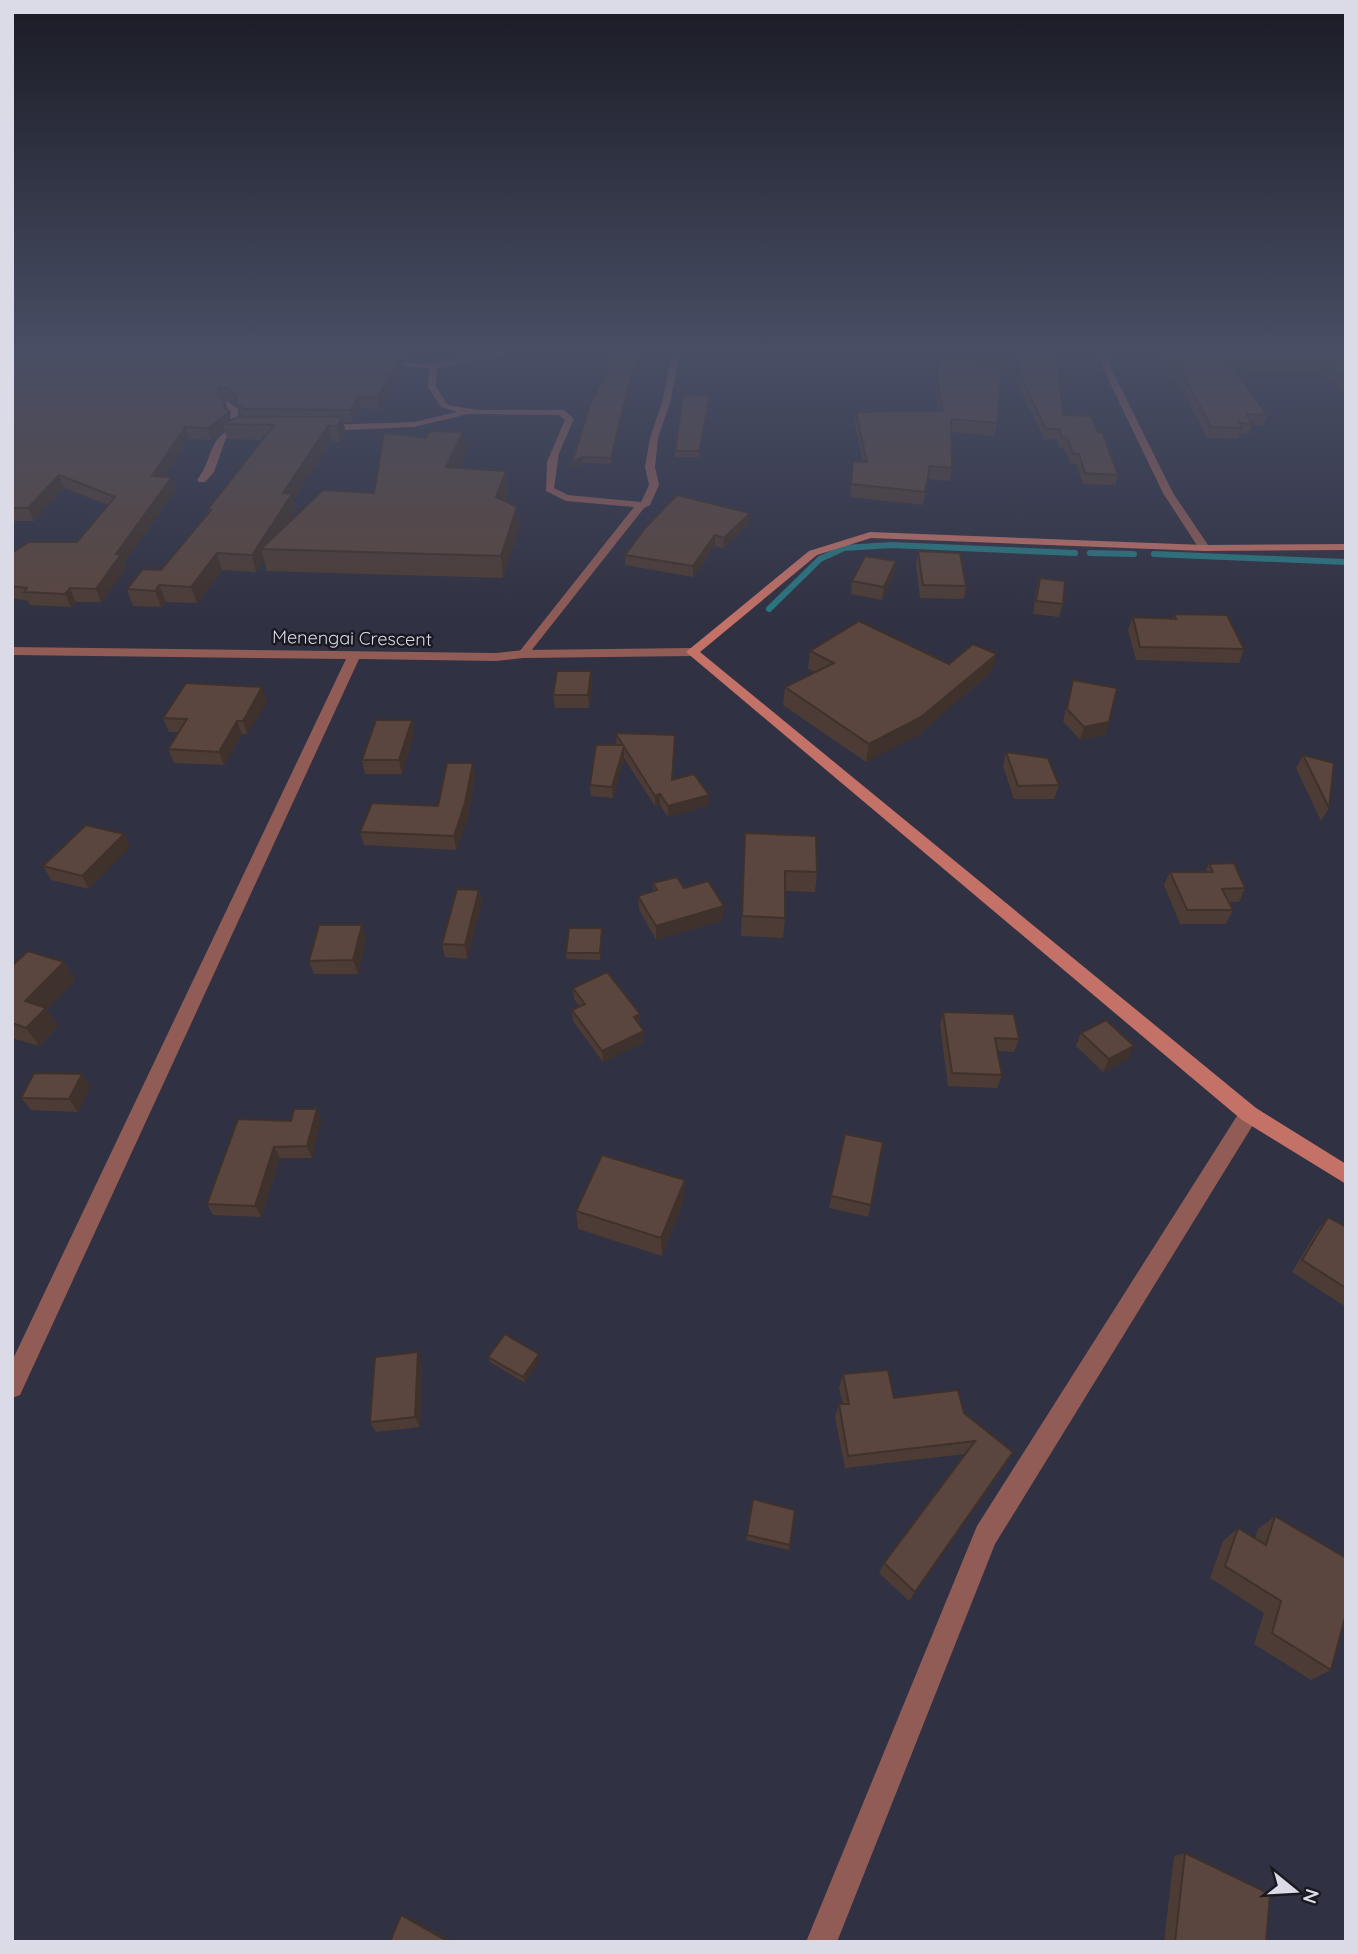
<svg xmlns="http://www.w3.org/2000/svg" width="1358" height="1954" viewBox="0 0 1358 1954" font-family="Quicksand,sans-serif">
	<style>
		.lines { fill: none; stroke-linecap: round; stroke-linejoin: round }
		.stream { stroke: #287881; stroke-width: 6 }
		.lane { fill: #905c55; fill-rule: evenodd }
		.street { fill: #905c55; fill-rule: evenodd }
		.secondary { fill: #c47267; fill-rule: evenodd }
		.wall { fill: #4d3c35; fill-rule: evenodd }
		.shaded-wall { fill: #3f312b }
		.building { fill: #5a463e; stroke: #3f312b; stroke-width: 2 }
		.labels { text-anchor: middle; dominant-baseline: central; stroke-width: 5; stroke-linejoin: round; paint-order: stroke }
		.far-street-label { font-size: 18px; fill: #dadbe6; stroke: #191a21 }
	</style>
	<rect width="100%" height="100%" fill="#303142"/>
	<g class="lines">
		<g class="stream">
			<path d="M1090,553L1134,554"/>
			<path d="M1154,554L1346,562"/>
			<path d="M769,609L820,559L844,548L892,545L1075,553"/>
		</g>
		<g class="lane">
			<path d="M498,352H513L437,368L436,387L448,405L478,410H564L574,419L559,453L554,488L568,495L641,502L649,485L645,467L650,438L662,403L672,352H680L670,403L658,438L655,467L659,485L650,505L644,508L527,656H519V652L634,507L566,501L546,491L547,462L565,420L559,415L468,414L414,427L324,431L320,428L324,425L414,422L457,412L441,407L428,387L429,368L384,366L380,364L384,362L433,364Z"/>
			<path d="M227,401L238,409V418L250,427L226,438L214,472L205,482H199L197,480C215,457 206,436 239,426L230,419L231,412L223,404Z"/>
		</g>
		<g class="street">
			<path d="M1095,352H1103L1173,493L1210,548L1208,550H1200L1163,493Z"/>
			<path d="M12,647L496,653L523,650L692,648L698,652L692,656L523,658L496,661L359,659L20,1395L12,1398V1361L346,659L12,655Z"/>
			<path d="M1249,1106L1256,1108L1259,1114L1256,1120L995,1544L837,1942H806L977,1526L1242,1108Z"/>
		</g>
		<path class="secondary" d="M870,532L1204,545L1346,544V550L1204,551L871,538L817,555L700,652L1256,1108L1346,1164V1184L1242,1120L686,652L809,551Z"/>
	</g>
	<g class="wall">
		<path d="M12,352L300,354L298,352H480V353H414L409,360H402L403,369L379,409L361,408L352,422H343L346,433L340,442L332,441L294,499L296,510L286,525L374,493L466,452L459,468L506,471L508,492L505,501L517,507L519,528L503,578L267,571L264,560L256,572L222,570L197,603L166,602L161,607L133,606L127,589L161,570L209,513L208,509L262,440L227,439L225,430L211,440L189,439L164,477L176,490L124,563L126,568L101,602H76L71,607L30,605L28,601L12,598V551L77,542L108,505L64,488L34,521H12ZM224,400H232L237,405L242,417L231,420Z"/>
		<path d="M612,352L629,390L611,464L582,463L573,469L572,463L606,375L601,374V369Z"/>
		<path d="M1018,352H1057L1063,415L1118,475L1115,485L1083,484L1076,464H1071L1064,448H1059L1057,439H1044L1018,386Z"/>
		<path d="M1156,352H1346V396L1322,373L1234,369L1267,415L1263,426L1252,425L1249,434H1240L1238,439L1207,438L1180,386Z"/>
		<path d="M938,358L997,423L994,436L951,432L952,468L950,481L928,479L923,505L850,497L853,461L863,462L855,425L856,412L939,411L936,390Z"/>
		<path d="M710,401L699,457H675V451Z"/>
		<path d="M749,524L723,548L715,546L693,577L625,565V555Z"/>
		<path d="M918,551L966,586L964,599L920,598L916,564Z"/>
		<path d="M894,574L882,600L851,594L852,581Z"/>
		<path d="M1040,578L1063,604L1059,617L1033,614L1036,591Z"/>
		<path d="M1174,614L1244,649L1239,663L1136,660L1128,630L1133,617L1172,619Z"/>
		<path d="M810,651L949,664L992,671L918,735L866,762L783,705L785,687L815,672L808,669Z"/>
		<path d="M591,671L592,685L589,708H555L553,695Z"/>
		<path d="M1073,680L1109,722L1105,735L1080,740L1063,721Z"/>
		<path d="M267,701L247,734H242L224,765L174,763L168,749L179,732H169L163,718Z"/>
		<path d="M412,720L414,733L402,774H365L362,760Z"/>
		<path d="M615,733L675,735L673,780L709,805L668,817L660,805L655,806L624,758L613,798L591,796L590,785L617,745Z"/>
		<path d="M1006,752L1059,785L1054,799H1014L1003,766Z"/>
		<path d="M1303,755L1329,808L1321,821L1296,768Z"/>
		<path d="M475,776L468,817L456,850L364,845L360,832L438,806Z"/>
		<path d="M745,833L817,872L815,892L785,891V918L783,938L741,936Z"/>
		<path d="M124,834L130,847L89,889L51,880L43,866Z"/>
		<path d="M1209,864L1245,888L1239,902H1229L1233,910L1226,924H1180L1164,885L1170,872H1205Z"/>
		<path d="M653,883L723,920L656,940L639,909L638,896L653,891Z"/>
		<path d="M479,890L482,903L467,959L445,957L442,944Z"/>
		<path d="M602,935L600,960L567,959L566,953Z"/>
		<path d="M366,938L358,974H314L309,961Z"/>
		<path d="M64,962L75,980L47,1009L58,1026L39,1046L12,1038V966Z"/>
		<path d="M573,988L640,1026L644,1042L603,1062L573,1021L572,1010L580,1007L574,999Z"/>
		<path d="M943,1012L1019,1039L1014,1052L997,1051L1002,1075L997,1088L948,1086L940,1025Z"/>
		<path d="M1081,1033L1128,1059L1103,1072L1076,1046Z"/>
		<path d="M82,1074L90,1087L78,1112L31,1110L21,1098Z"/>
		<path d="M317,1109L321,1120L312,1158H280L261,1217L213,1215L207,1204L291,1121Z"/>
		<path d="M845,1134L871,1205L868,1217L829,1208Z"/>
		<path d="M684,1199L662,1256L578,1229L576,1211Z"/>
		<path d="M1328,1217L1346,1227V1307L1292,1272L1318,1229Z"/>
		<path d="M488,1357L540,1359L525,1383L490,1362Z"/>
		<path d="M422,1363L420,1427L376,1432L370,1422Z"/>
		<path d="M843,1374L894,1398L964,1413L1006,1464L909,1601L879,1573L884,1563L965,1454L845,1468L835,1417L839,1404H843L839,1388Z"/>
		<path d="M753,1499L790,1545L789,1550L746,1540Z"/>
		<path d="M1275,1516L1331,1670L1311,1680L1254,1644L1264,1613L1210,1578L1223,1541L1238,1528L1255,1538L1258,1529Z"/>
		<path d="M1185,1853L1266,1942H1164L1174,1856Z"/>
	</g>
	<g class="shaded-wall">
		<path d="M408,352H413L409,360Z"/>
		<path d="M640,352H642L629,390L611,464V458L629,385Z"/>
		<path d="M401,358L403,369L379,409L377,397Z"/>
		<path d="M710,395V401L699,457V451Z"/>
		<path d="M359,397L361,408L352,422L350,410Z"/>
		<path d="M225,401L232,424H223L225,430L211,440L208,428L224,407Z"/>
		<path d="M342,417L346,433L340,442L337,426Z"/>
		<path d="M328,426L332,441L294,499L296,510L271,549H261L264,560L256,572L252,555L283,493Z"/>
		<path d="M185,427L189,439L156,489L152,476Z"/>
		<path d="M463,432L466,452L450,488L446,467Z"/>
		<path d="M582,457V463L573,469L572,463Z"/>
		<path d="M506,471L508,492L499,518L496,497Z"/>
		<path d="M59,475L64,488L34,521L28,508Z"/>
		<path d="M172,477L176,490L124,563L126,568L101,602L96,589L116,554Z"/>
		<path d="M517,507L519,528L503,578L501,556Z"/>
		<path d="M750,513L749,524L723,548L724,538Z"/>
		<path d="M715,535V546L693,577V566Z"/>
		<path d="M217,553L222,570L197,603L191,587Z"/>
		<path d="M896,561L894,574L882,600L884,587Z"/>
		<path d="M159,585L166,602L161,607L155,591Z"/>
		<path d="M70,588L76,602L71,607L65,594Z"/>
		<path d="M997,654L992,671L918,735L866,762L869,744Z"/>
		<path d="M591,671L592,685L589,708L588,695Z"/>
		<path d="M262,687L267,701L247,734L243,721Z"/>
		<path d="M412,720L414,733L402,774L399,760Z"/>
		<path d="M237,721L242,734L224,765L219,752Z"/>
		<path d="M1109,722L1105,735L1080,740L1084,727Z"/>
		<path d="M624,747V758L613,798L612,787Z"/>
		<path d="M473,763L475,776L468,817L456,850L454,836Z"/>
		<path d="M660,794V805L655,806V796Z"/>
		<path d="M709,795V805L668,817V806Z"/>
		<path d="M124,834L130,847L89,889L82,876Z"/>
		<path d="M479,890L482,903L467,959L465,945Z"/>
		<path d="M724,906L723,920L656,940V926Z"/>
		<path d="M362,925L366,938L358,974L353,960Z"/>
		<path d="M64,962L75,980L47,1009L58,1026L39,1046L26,1028L25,1001Z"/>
		<path d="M640,1014V1026L634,1017Z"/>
		<path d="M644,1031V1042L603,1062L602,1051Z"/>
		<path d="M1134,1046L1128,1059L1103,1072L1109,1059Z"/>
		<path d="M82,1074L90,1087L78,1112L69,1099Z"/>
		<path d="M317,1109L321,1120L312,1158L307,1146Z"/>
		<path d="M274,1147L280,1158L261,1217L255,1206Z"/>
		<path d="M685,1180L684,1199L662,1256L661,1238Z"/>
		<path d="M418,1352L422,1363L420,1427L415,1417Z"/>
		<path d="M539,1354L540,1359L525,1383L523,1377Z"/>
		<path d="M1013,1452L1006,1464L909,1601L915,1592Z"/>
		<path d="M401,1915L410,1918L453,1941L444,1942Z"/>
	</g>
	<g class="building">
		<path d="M12,352H293L294,353L401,358L377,397H359L350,410L244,409L237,405L236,395L228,388H219L218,394L225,401L224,407L229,412L208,428L185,427L152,476L172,477L116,554H121L96,589L70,588L65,594L24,592L27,588L12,586V551H15L29,542H77L115,497L59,475L28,508H12Z"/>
		<path d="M612,352H640L629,385L611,458L582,457L572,463L591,402L609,369H601Z"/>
		<path d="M1020,352H1057L1063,415L1091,416L1098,432H1102L1118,475L1085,473L1079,454L1073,453L1067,438L1062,437L1059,429H1046L1020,376Z"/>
		<path d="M1166,352H1346V382L1326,363L1227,358L1267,415L1247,414L1253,424L1239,423L1242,428L1211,427L1184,376Z"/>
		<path d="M938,358L1003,361L997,423L951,419L952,468L930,466L925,492L851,484L853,461L867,462L856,412L943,411L937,378Z"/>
		<path d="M683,394L710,395L699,451H675Z"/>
		<path d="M238,417H342L337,426H328L283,493L292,494L252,555L217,553L191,587L159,585L155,591L127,589L143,569L161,570L211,510L208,509L274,425L223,424Z"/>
		<path d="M430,431L463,432L446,467L506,471L496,497L517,507L501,556L261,549L323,490L374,493L384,433L426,438Z"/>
		<path d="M677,495L750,513L724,538L715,535L693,566L625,555L646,527Z"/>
		<path d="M918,551L960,553L966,586L923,585Z"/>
		<path d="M865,556L896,561L884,587L852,581Z"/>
		<path d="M1040,578L1065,581L1063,604L1036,601Z"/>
		<path d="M1174,614L1227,615L1244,649L1140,647L1133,617L1176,619Z"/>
		<path d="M859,621L949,664L973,644L997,654L921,717L869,744L785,687L834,663L810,651Z"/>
		<path d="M557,671H591L588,695H553Z"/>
		<path d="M1073,680L1117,688L1109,722L1084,727L1067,709Z"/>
		<path d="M186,683L262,687L243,721H237L219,752L168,749L187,719L163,718Z"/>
		<path d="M376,720H412L399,760H362Z"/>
		<path d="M615,733L675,735L672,780L694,774L709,795L668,806L660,794L655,796L624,747L612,787L590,785L596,745H623Z"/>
		<path d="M1006,752L1048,758L1059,785L1018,786Z"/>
		<path d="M1303,755L1334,763L1329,808Z"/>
		<path d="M447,763H473L465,803L454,836L360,832L372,803L438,806Z"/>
		<path d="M86,825L124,834L82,876L43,866Z"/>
		<path d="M745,833L816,836L817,872L785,871V918L742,916Z"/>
		<path d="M1234,863L1245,888L1222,889L1233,910H1187L1170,872H1213L1209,864Z"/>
		<path d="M677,877L684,888L708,881L724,906L656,926L638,896L657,890L653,883Z"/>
		<path d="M457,889L479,890L465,945L442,944Z"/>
		<path d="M319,925H362L353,960L309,961Z"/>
		<path d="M569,928H602L600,953H566Z"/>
		<path d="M28,951L64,962L25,1001L46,1008L26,1028L12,1023V966Z"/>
		<path d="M607,972L640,1014L634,1017L644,1031L602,1051L572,1010L585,1004L573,988Z"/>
		<path d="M943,1012L1014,1014L1019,1039L995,1038L1002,1075L952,1073Z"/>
		<path d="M1106,1020L1134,1046L1109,1059L1081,1033Z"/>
		<path d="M34,1073L82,1074L69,1099L21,1098Z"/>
		<path d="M294,1109H317L307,1146L274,1147L255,1206L207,1204L238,1119L291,1121Z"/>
		<path d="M845,1134L883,1142L871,1205L831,1196Z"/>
		<path d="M602,1155L685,1180L661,1238L576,1211Z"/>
		<path d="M1328,1217L1346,1227V1288L1302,1260Z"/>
		<path d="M505,1334L539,1354L523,1377L488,1357Z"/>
		<path d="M418,1352L415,1417L370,1422L375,1357Z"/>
		<path d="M888,1370L894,1398L958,1390L964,1413L1013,1452L915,1592L884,1563L975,1441L848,1456L839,1404H849L843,1374Z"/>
		<path d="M753,1499L795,1510L790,1545L747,1535Z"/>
		<path d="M1275,1516L1346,1558V1614L1331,1670L1272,1633L1281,1601L1225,1566L1238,1528L1266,1545Z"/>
		<path d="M1185,1853L1270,1894L1266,1942H1175Z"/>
		<path d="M401,1915L445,1940L444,1942H390Z"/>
	</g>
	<linearGradient id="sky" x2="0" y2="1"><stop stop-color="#1a1b24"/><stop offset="0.56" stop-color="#484e65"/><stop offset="1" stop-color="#484e65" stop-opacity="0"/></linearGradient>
	<rect width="1358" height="625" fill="url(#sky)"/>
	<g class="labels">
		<g class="far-street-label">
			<text transform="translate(352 638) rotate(1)">Menengai Crescent</text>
		</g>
	</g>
	<rect width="1358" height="1954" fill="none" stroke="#dadbe6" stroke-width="28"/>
	<g transform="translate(1295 1891) rotate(108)" stroke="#191a21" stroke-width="5" paint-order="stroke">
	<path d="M0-5L12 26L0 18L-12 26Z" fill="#dadbe6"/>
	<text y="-10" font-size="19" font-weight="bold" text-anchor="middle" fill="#dadbe6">N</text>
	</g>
</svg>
